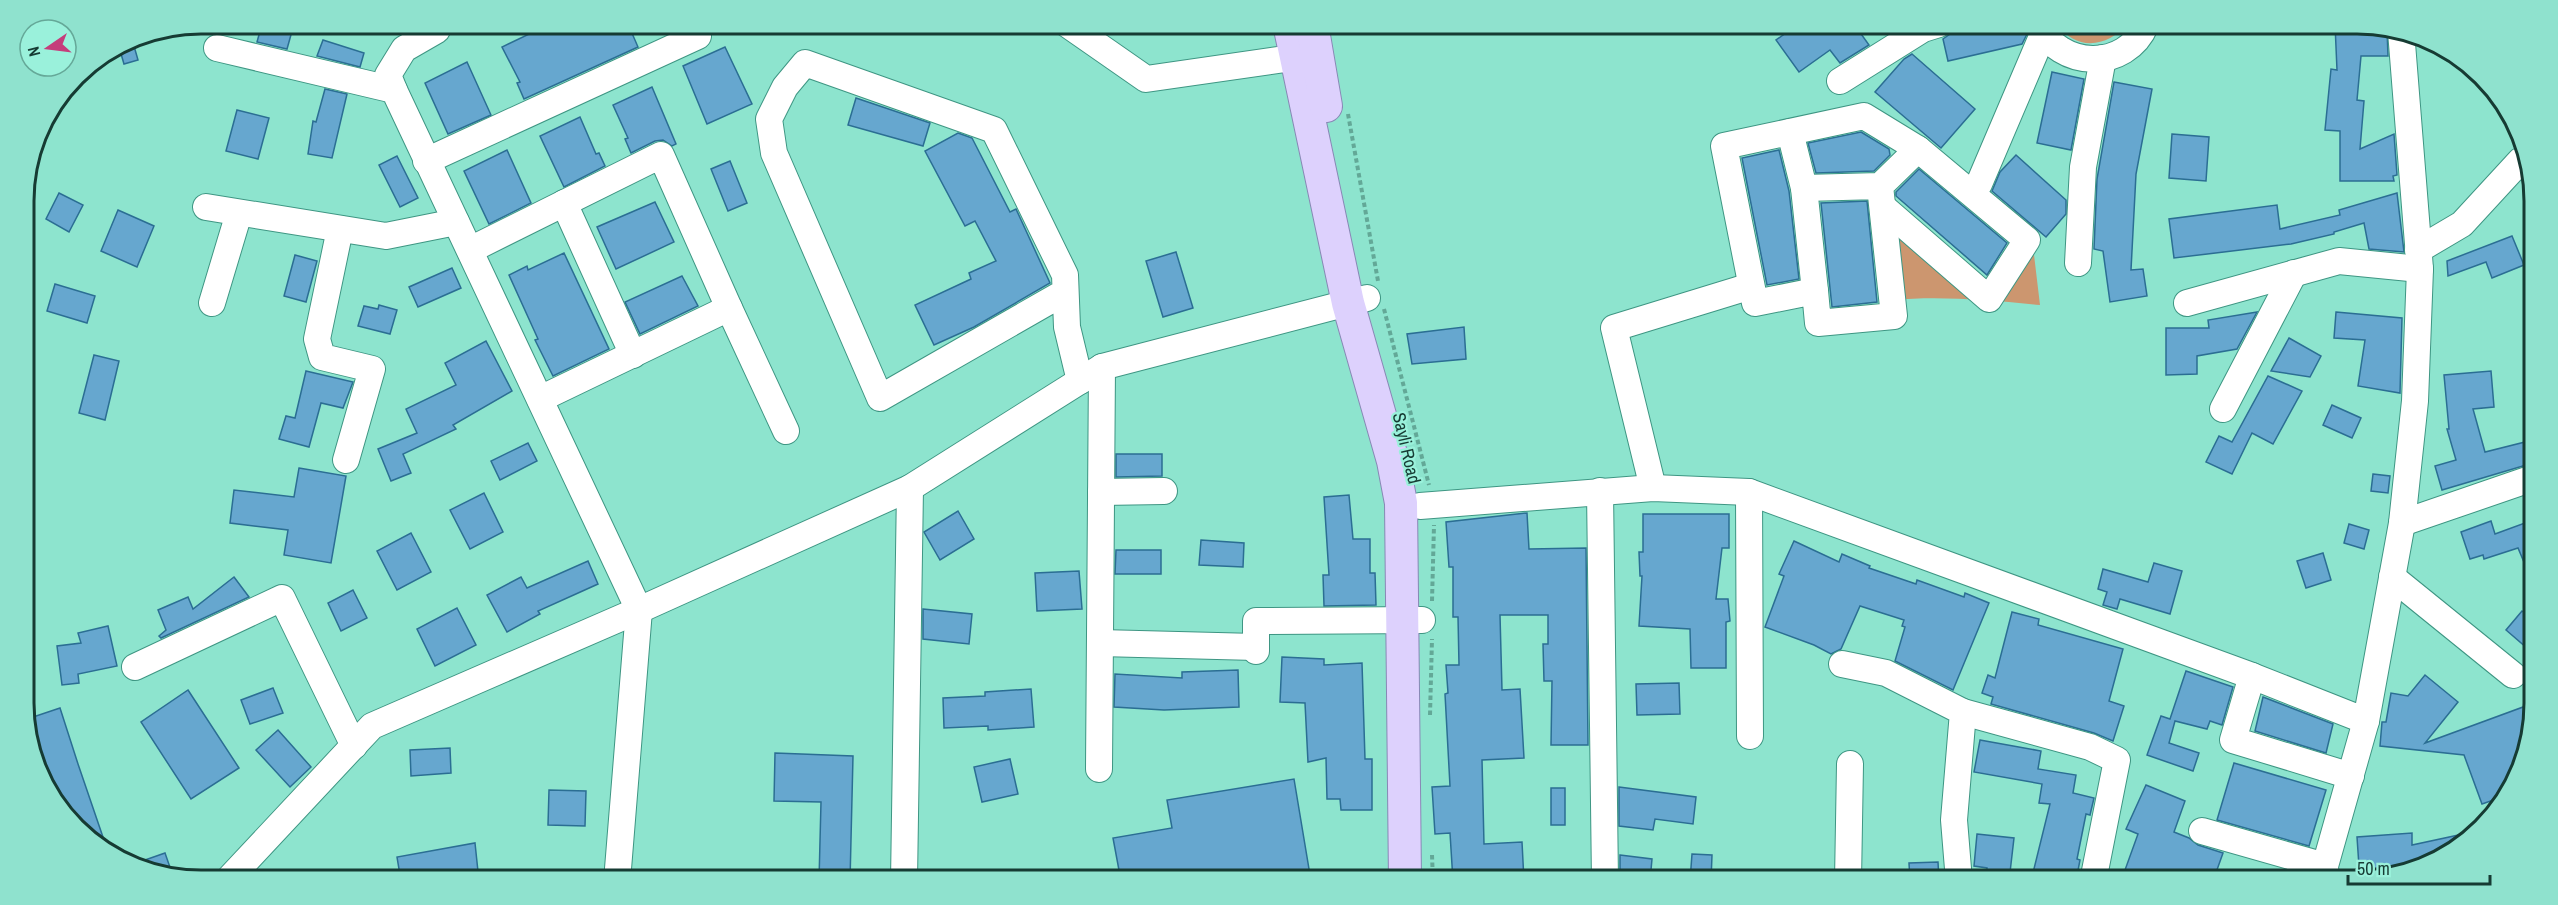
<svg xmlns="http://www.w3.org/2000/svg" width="2558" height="905" viewBox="0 0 2558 905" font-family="'Archivo Narrow',sans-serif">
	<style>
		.green { fill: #cc966f }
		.building { fill: #66a7cf; stroke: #2b6e93; stroke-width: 1.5 }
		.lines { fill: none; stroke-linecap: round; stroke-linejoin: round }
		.minor-casing { stroke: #3e9683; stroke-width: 28 }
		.major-casing { stroke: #8888b5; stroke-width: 34 }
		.path { stroke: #63a897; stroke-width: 4; stroke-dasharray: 4.5 3; stroke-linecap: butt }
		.minor { stroke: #fff; stroke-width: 26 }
		.major { stroke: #ddd1fd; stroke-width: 32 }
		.labels { text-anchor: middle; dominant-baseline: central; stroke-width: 4.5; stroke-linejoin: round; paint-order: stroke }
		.street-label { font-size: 18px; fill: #163b33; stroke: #9af1db }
		.rim { fill: none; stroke: #163b33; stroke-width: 3 }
	</style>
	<rect width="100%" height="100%" fill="#8de4ce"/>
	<g class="green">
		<path d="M2058,24H2127C2109,47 2075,52 2058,24Z"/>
		<path d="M1883,207L1989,299L2032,238L2040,305C1990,300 1941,296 1892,300Z"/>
	</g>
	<g class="building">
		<path d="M262,24H294L287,49L257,42Z"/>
		<path d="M550,24H628L638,47L524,99L517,83L520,82L502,47Z"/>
		<path d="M1815,24H1854L1869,45L1840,63L1830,50L1799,72L1776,40L1796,26L1802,34Z"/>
		<path d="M1954,24H2023L2027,34L2022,44L1948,61L1943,39L1950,34Z"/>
		<path d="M2335,24H2356L2387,29L2388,56H2361L2357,100L2364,101L2360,149L2394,134L2397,175L2393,176L2394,181H2340V131L2325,130L2331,69L2337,70Z"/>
		<path d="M132,39L138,60L124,64L119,47Z"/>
		<path d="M323,40L364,53L360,67L317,56Z"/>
		<path d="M725,47L752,104L707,124L683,66Z"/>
		<path d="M1912,54L1975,109L1941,148L1875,92L1904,59Z"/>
		<path d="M467,62L491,115L448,134L425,83Z"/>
		<path d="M2052,72L2084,79L2071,150L2037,143Z"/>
		<path d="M2114,82L2152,89L2136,174L2131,270L2143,269L2147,296L2110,302L2103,251L2094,249L2097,179Z"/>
		<path d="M652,87L676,144L672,146L663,140L655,141L631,153L625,139L628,138L613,105Z"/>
		<path d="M325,89L347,94L332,158L308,154L313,121L316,122Z"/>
		<path d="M856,98L930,123L923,146L848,125Z"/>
		<path d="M237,110L269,118L258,159L226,151Z"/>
		<path d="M580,117L596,154L599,153L605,166L564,187L540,136Z"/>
		<path d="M1861,132L1889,149L1890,155L1874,171L1816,173L1808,143Z"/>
		<path d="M958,133L972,138L1010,212L1016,209L1050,283L974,327L934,345L915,305L971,279L969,273L996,261L975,221L965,226L925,151Z"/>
		<path d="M2172,134L2209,137L2206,181L2169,178Z"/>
		<path d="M507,150L531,203L489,224L464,171Z"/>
		<path d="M1779,150L1789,191L1799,279L1767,285L1742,158Z"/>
		<path d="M2016,155L2066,200V214L2046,237L1992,191L2000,172Z"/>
		<path d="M397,156L418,198L400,207L379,165Z"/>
		<path d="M730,161L747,203L728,211L711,169Z"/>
		<path d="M1919,169L2007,243L1987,275L1896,196V192Z"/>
		<path d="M59,193L83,205L69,232L46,219Z"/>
		<path d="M2397,193L2404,252L2369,249L2364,223L2334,232V234L2291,244L2174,258L2169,219L2277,205L2280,229L2340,215L2339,210Z"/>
		<path d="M1867,201L1877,302L1832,307L1821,203Z"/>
		<path d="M655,202L674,242L616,269L597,227Z"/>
		<path d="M118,210L154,226L137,267L101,251Z"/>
		<path d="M2512,236L2524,265L2492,278L2486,262L2448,276L2447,261Z"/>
		<path d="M1176,252L1193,308L1163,317L1146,261Z"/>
		<path d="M564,253L609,349L553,376L535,340L538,339L509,275L527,266L528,270Z"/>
		<path d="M295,255L317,261L306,302L284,296Z"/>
		<path d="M452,268L461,288L418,307L409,287Z"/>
		<path d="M682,276L698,306L640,334L625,302Z"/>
		<path d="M55,284L95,296L87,323L47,311Z"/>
		<path d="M379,305L397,310L390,334L358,326L364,306L378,309Z"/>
		<path d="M2257,312L2237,349L2197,356V374L2166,375V328H2209L2208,320Z"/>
		<path d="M2336,312L2402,318L2400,393L2358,386L2365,340L2334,338Z"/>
		<path d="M1464,327L1466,359L1412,364L1407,334Z"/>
		<path d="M2289,338L2321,356L2310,377L2271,371Z"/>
		<path d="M486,341L512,391L453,425L456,429L403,454L411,473L391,481L378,449L417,433L406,409L456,385L445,363Z"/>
		<path d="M94,355L119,361L105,420L79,413Z"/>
		<path d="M306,371L353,382L343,408L321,403L309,447L279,439L286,416L295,418Z"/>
		<path d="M2491,371L2494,407L2473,409L2485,452L2529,441L2533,463L2442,490L2435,466L2456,460L2447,429H2449L2444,375Z"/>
		<path d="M2268,376L2302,391L2273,444L2252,433L2232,474L2206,462L2219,436L2232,442Z"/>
		<path d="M2332,405L2361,418L2352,438L2323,425Z"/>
		<path d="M528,443L537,461L500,480L491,461Z"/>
		<path d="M1116,454H1162V476L1116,477Z"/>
		<path d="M299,468L346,476L331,563L284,555L288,530L230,523L234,490L294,497Z"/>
		<path d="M2373,474L2390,476L2388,493L2371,491Z"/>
		<path d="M484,493L503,532L470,549L450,510Z"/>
		<path d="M1349,495L1353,539H1370V573H1375L1376,605L1324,606L1323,575H1329L1324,497Z"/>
		<path d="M958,511L974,539L940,560L924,532Z"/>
		<path d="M1527,513L1529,549L1586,548L1588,745H1551L1552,681H1544L1543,644H1548V615H1500L1502,690L1520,689L1524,758L1482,760L1484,844L1522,842L1524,881H1453L1450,833L1435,834L1432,787L1450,786L1445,694L1448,693L1446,665H1459L1458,617H1453V567H1449L1446,522Z"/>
		<path d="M1643,514H1729V548H1722L1716,599H1728L1730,621L1726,622V668H1691L1690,629L1639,626L1642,576H1640L1639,552H1643Z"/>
		<path d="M2533,520L2534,586L2518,548L2484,559L2483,555L2470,559L2461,532L2491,521L2495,534Z"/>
		<path d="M2349,524L2369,530L2364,549L2344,543Z"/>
		<path d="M411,533L431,572L397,590L377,551Z"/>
		<path d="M1201,540L1244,543L1243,567L1199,565Z"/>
		<path d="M1794,541L1839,562L1842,554L1870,566L1869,568L1916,584L1917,580L1964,597L1965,593L1989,603L1953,690L1895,661L1905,627L1902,626L1904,620L1860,606L1841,649L1831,654L1814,645L1765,627L1784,576L1779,574Z"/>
		<path d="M1116,550H1161V574H1115Z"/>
		<path d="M2323,553L2331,580L2306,588L2297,561Z"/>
		<path d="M588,561L598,584L538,611L540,614L507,632L487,595L521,577L527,588Z"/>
		<path d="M2154,563L2182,571L2170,614L2120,599L2117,609L2103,605L2107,592L2098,589L2103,569L2148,582Z"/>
		<path d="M1079,571L1082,609L1037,611L1035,573Z"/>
		<path d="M234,577L249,597L161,638L159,636L166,630L158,610L188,597L193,609Z"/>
		<path d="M353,590L367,618L341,631L328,603Z"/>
		<path d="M457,608L476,645L435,666L417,629Z"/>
		<path d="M923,609L972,614L969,644L923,639Z"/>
		<path d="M2522,611L2534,620V654L2506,630Z"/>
		<path d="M2012,612L2039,619L2038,625L2123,649L2109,701L2124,706L2113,741L2094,733L1991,704L1993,697L1982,693L1988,675L1995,678Z"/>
		<path d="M108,626L117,666L78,674L79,683L62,685L57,646L81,643L78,633Z"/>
		<path d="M1282,657L1324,659V665L1362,663L1365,759H1372V810H1341L1340,799H1327L1326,758L1308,762L1305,703L1280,702Z"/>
		<path d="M1238,670L1239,707L1164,710L1114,707L1115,674L1182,678V672Z"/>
		<path d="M2186,671L2233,687L2222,725L2210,721L2207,729L2175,721L2169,743L2199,753L2193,771L2147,755L2161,716L2170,719Z"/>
		<path d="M2425,675L2458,702L2425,743L2534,703L2525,760L2508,795L2482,804L2464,755L2380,746L2382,722H2386L2391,693L2408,696Z"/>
		<path d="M1679,683L1680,714L1637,715L1636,684Z"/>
		<path d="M273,688L283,713L250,724L241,700Z"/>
		<path d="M1031,689L1034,727L988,730V726L944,728L943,698L985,696V692Z"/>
		<path d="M188,690L239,768L191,799L141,722Z"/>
		<path d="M2263,697L2333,724L2326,753L2255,731Z"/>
		<path d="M60,708L78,764L106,846L68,821L52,789L41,753L36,755L27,738V719Z"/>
		<path d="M278,730L311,767L290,787L256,750Z"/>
		<path d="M1980,740L2041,751L2038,769L2076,775L2073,793L2094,798L2090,815L2086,814L2077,859L2080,860L2076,881H2031L2050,804L2039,803L2042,784L1974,772Z"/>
		<path d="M450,748L451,773L411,776L410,750Z"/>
		<path d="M775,753L853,756L850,881H819L821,802L774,801Z"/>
		<path d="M1010,759L1018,794L982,802L974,767Z"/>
		<path d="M2234,763L2326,790L2309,846L2217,820Z"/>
		<path d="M1294,779L1311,881H1121L1113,838L1172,828L1167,800Z"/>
		<path d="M2146,785L2185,801L2174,832L2189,838L2198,845L2223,853L2213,881H2153L2125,870L2138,834L2126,829Z"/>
		<path d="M1619,787L1696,797L1693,824L1655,819L1653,830L1619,826Z"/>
		<rect x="1551" y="788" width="14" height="37"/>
		<path d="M549,790L586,791L585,826L548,825Z"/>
		<path d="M2477,831L2465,844L2414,871L2360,881L2357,837L2412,833V845Z"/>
		<path d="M1977,834L2014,838L2009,881H1986L1987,868L1974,866Z"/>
		<path d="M475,843L479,881H401L397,857Z"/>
		<path d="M165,853L173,876L149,872L145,860Z"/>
		<path d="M1692,854L1712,855L1711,881H1690Z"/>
		<path d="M1620,855L1652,859L1650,881H1620Z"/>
		<path d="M1938,862L1939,881H1910L1909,863Z"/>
	</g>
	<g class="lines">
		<g class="minor-casing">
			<g id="minor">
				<path d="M1067,24L1146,79L1313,55"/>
				<path d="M2038,24C2059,69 2126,72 2146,24"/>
				<path d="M217,48L394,90L639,610L617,881"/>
				<path d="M1840,81L1923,29L1939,24"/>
				<path d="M394,90L388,75L404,49L437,30L435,24"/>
				<path d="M1790,132L1804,188L1815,291"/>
				<path d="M426,161L698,36"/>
				<path d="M1979,184L2043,34"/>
				<path d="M1804,188L1880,186L1918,149L1864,116L1724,146L1755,303L1815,291L1818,323L1894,316L1880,186"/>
				<path d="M564,203L633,355"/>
				<path d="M206,207L386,236L456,222"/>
				<path d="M1883,207L1989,299L2027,240L1918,149"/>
				<path d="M340,229L317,339L322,357L372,369L346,460"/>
				<path d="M470,250L661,155L729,308L540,399"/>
				<path d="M2418,250L2462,224L2520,161L2524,159"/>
				<path d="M2078,263L2083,167L2103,58"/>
				<path d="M1065,292L880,398L774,153L769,119L785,87L805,63L994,130L1065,275L1067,327L1080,381"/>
				<path d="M212,303L239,213"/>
				<path d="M2187,303L2339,261L2420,269"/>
				<path d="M729,308L786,431"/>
				<path d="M2223,409L2294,273"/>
				<path d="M1653,488L1614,328L1751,286"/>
				<path d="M1600,491L1605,881"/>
				<path d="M1101,492L1164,491"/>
				<path d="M1749,492L1750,736"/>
				<path d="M1420,506L1653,488L1749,492L2252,676L2366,721L2325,866L2326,881"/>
				<path d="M2402,523L2533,478"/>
				<path d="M2392,577L2513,675"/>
				<path d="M1100,643L1256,647"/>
				<path d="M1256,651V621L1422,620"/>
				<path d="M1842,664L1886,673L1963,712L1954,820L1959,881"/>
				<path d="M135,667L282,598L354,746"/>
				<path d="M2252,676L2233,740L2351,776"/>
				<path d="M1963,712L2090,747L2117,760L2093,881"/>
				<path d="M2366,721L2402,523L2415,401L2420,269L2401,31"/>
				<path d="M1099,769L1102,367"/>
				<path d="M2202,831L2325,866"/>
				<path d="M227,881L372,726L639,610L910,488L1102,367L1367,298"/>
				<path d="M904,881L910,488"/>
				<path d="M1848,881L1850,764"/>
			</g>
		</g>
		<g class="major-casing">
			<g id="major">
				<path d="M1289,24L1348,303L1393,461L1401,503L1405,881"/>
				<path d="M1312,24L1326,106"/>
			</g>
		</g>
		<g class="path">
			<path d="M1348,114L1378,281"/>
			<path d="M1384,309L1429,485"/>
			<path d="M1432,601L1434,525"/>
			<path d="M1430,715L1432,639"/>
			<path d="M1432,855L1433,881"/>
		</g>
		<use href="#minor" class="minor"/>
		<use href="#major" class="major"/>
	</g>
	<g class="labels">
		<g class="street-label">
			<text transform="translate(1407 448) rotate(77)">Sayli Road</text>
		</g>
	</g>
	<path d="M0 0H2558V905H0ZM201 34H2357A167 167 0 0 1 2524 201V703A167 167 0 0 1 2357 870H201A167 167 0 0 1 34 703V201A167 167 0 0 1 201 34Z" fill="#8fe2ce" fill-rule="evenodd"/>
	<path class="rim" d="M201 34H2357A167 167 0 0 1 2524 201V703A167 167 0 0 1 2357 870H201A167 167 0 0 1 34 703V201A167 167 0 0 1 201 34Z"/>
	<g transform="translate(48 48) rotate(256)"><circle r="28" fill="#9af1db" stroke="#65a898" stroke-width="1.5"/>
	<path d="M0-4.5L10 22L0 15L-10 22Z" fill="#c53d7b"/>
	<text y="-9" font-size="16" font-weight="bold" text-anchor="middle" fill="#163b33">N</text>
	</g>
	<path d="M2348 875v9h142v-9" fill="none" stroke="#163b33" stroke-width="3"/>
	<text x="2357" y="875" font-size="18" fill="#163b33" stroke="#9af1db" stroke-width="4.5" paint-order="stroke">50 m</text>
</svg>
